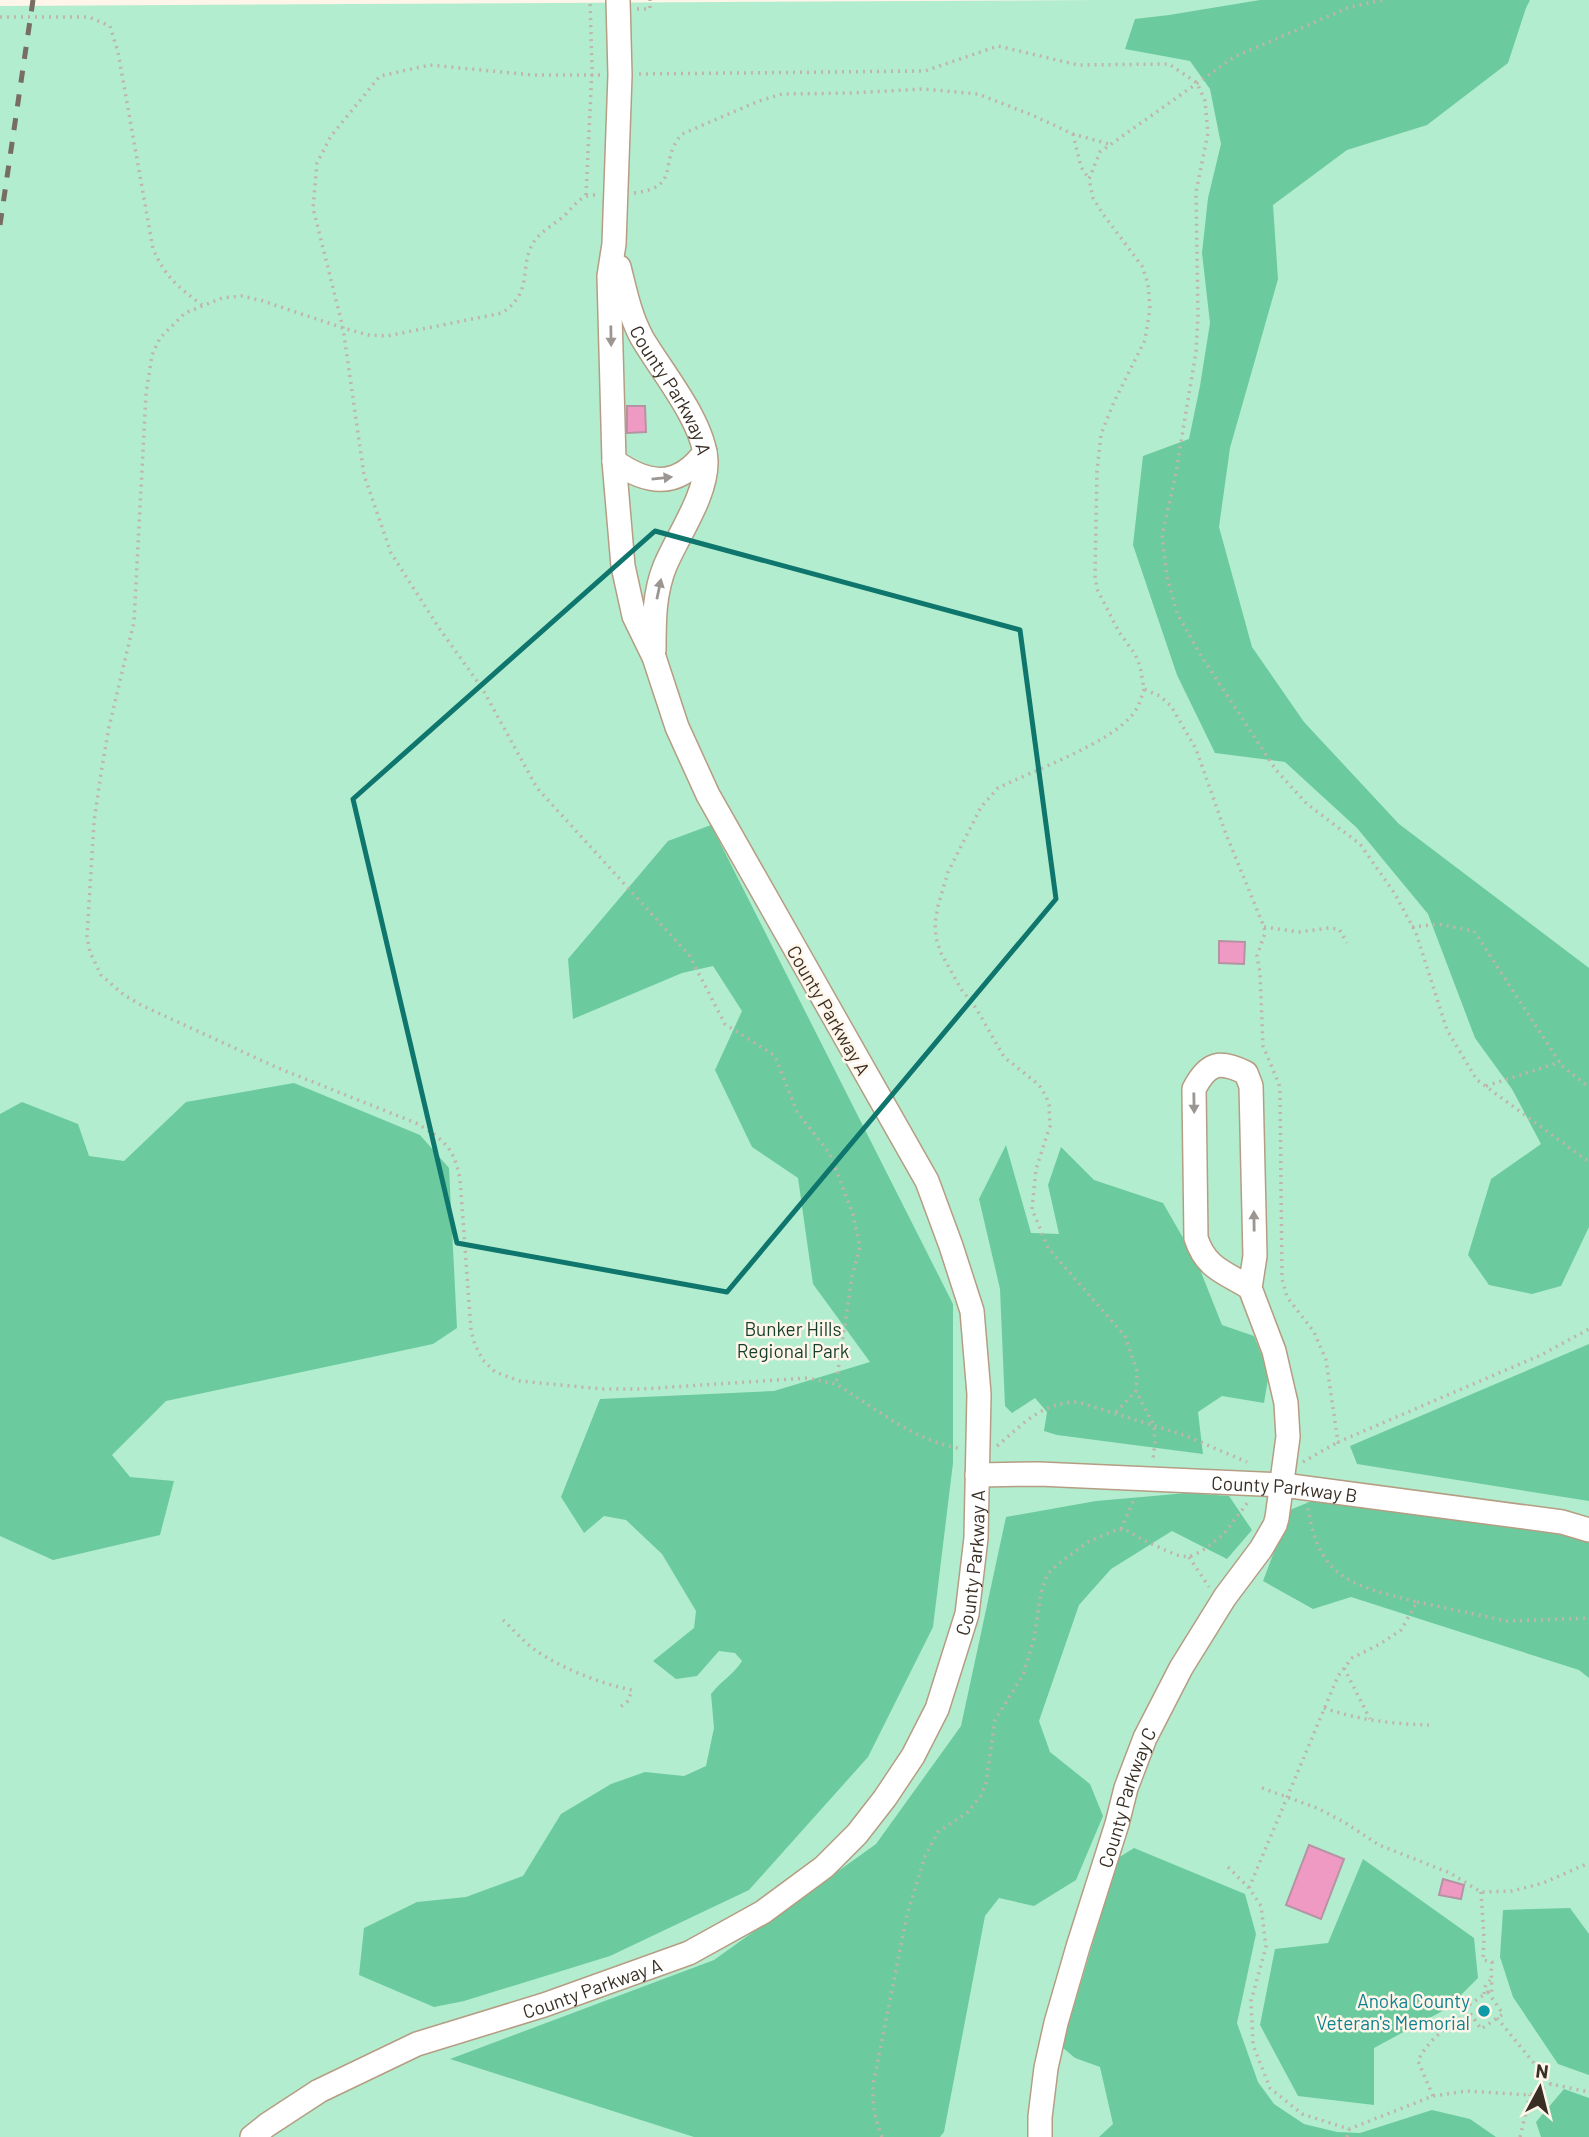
<svg xmlns="http://www.w3.org/2000/svg" width="1589" height="2137" viewBox="0 0 1589 2137" font-family="Barlow,sans-serif">
	<style>
		.green { fill: #b3edcf }
		.forest { fill: #6bcb9e }
		.building { fill: #ef9ac3; stroke: #b693a3; stroke-width: 2 }
		.lines { fill: none; stroke-linecap: round; stroke-linejoin: round }
		.minor-casing { stroke: #b59d83; stroke-width: 26 }
		.path { stroke: #bfb5a9; stroke-width: 3.5; stroke-dasharray: 2 5; stroke-linecap: butt }
		.minor { stroke: #fff; stroke-width: 23 }
		.rail { stroke: #776d62; stroke-width: 5; stroke-dasharray: 12 12; stroke-linecap: butt }
		.oneway { fill: #9c9692 }
		.marked { fill: none; stroke: #0f766e; stroke-width: 5; stroke-linejoin: round }
		.culture-dot { fill: #0f9aa8; stroke: #fff5e9; stroke-width: 2.5 }
		.labels { text-anchor: middle; dominant-baseline: central; stroke-width: 5; stroke-linejoin: round; paint-order: stroke }
		.street-label { font-size: 19px; fill: #382e24; stroke: #fff5e9 }
		.park-label { font-size: 19px; fill: #153f2d; stroke: #fff5e9 }
		.culture-label { font-size: 19px; fill: #0d838f; stroke: #fff5e9; text-anchor: end }
	</style>
	<rect width="100%" height="100%" fill="#fff5e9"/>
	<path class="green" d="M1097,0H1589V2137H0V6Z"/>
	<g class="forest">
		<path d="M1260,0H1530L1526,8L1508,63L1427,125L1347,150L1273,205L1278,279L1230,448L1219,527L1252,647L1304,722L1399,824L1589,968V1227L1561,1286L1532,1294L1489,1285L1468,1255L1491,1179L1541,1144L1512,1089L1475,1038L1428,914L1357,828L1285,762L1215,753L1177,675L1133,545L1143,456L1189,439L1200,386L1210,323L1202,253L1208,198L1221,144L1210,89L1190,61L1125,49L1135,19L1169,15Z"/>
		<path d="M711,825L953,1304V1463L933,1627L868,1757L749,1890L610,1956L464,2001L434,2007L359,1975L364,1928L417,1902L466,1897L523,1876L561,1814L611,1784L645,1772L684,1776L706,1766L714,1728L711,1694C721,1681 733,1675 742,1661L735,1653L719,1651L697,1676L676,1679L653,1661L694,1628L696,1611L662,1554L626,1520L604,1516L584,1533L561,1497L600,1399L774,1391L870,1362L813,1284L798,1178L752,1147L715,1070L742,1011L713,966L682,973L573,1019L568,959L668,841Z"/>
		<path d="M294,1083L420,1135L449,1168L457,1328L433,1344L166,1401L112,1455L130,1477L174,1481L160,1535L53,1560L0,1536V1114L22,1102L78,1124L89,1156L124,1161L186,1102Z"/>
		<path d="M1006,1145L1031,1233L1059,1234L1048,1185L1061,1147L1094,1180L1163,1203L1197,1262L1222,1325L1254,1336L1269,1373L1264,1403L1222,1396L1198,1412L1203,1454L1057,1435L1044,1431L1047,1412L1035,1398L1012,1413L1005,1406L1000,1289L979,1199Z"/>
		<path d="M1589,1344V1501L1357,1464L1350,1446Z"/>
		<path d="M1187,1493L1229,1496L1252,1530L1227,1559L1172,1531L1111,1569L1079,1605L1039,1721L1050,1752L1090,1784L1103,1816L1076,1880L1034,1906L999,1898L985,1916L944,2132L940,2137H694L450,2059L714,1960L876,1844L961,1726L1006,1517L1096,1501Z"/>
		<path d="M1321,1497L1499,1521L1589,1541V1678L1579,1670L1351,1597L1313,1609L1263,1581L1290,1510Z"/>
		<path d="M1134,1848L1245,1894L1256,1934L1237,2023L1258,2082L1274,2104L1304,2124L1337,2132L1360,2133L1432,2110L1470,2119L1496,2137H1099L1113,2124L1100,2067L1075,2058L1062,2047L1118,1858Z"/>
		<path d="M1363,1859L1474,1938L1478,1978L1448,2008L1374,2048V2105L1298,2096L1260,2025L1275,1949L1328,1943Z"/>
		<path d="M1570,1908L1589,1934V2075L1558,2064L1513,1997L1500,1957L1503,1910Z"/>
		<path d="M1564,2089L1589,2098V2137H1541L1536,2122Z"/>
	</g>
	<g class="building">
		<path d="M627,406H645L646,432L627,433Z"/>
		<path d="M1219,941L1245,942L1244,964L1219,963Z"/>
		<path d="M1309,1845L1344,1859L1321,1919L1286,1905Z"/>
		<path d="M1443,1879L1464,1885L1461,1899L1439,1895Z"/>
	</g>
	<g class="lines">
		<g class="minor-casing">
			<g id="minor">
				<path id="s1" d="M619,267C625,291 630,316 642,338C662,372 704,422 706,461C707,495 678,535 665,566C654,593 654,621 654,650"/>
				<path d="M614,461C648,485 678,489 705,452"/>
				<path id="s2" d="M977,1475L1039,1474L1283,1485L1562,1522L1589,1530"/>
				<path id="s3" d="M252,2137L267,2125L319,2091L417,2044L544,2005L689,1953L763,1912L824,1867L857,1834L885,1798L913,1756L937,1709L967,1614L976,1538L979,1394L972,1311L951,1246L927,1181L708,795L677,727L654,657L634,616L623,566L614,461L609,276L614,244L620,75L618,0"/>
				<path id="s4" d="M1040,2137V2117L1046,2068L1056,2023L1078,1947L1117,1824L1126,1788L1145,1738L1181,1668L1225,1597L1261,1549L1275,1525L1277,1518L1288,1437L1286,1403L1274,1351L1250,1288L1255,1256L1251,1086L1246,1073C1220,1060 1208,1062 1194,1089L1196,1238C1206,1269 1225,1272 1250,1288"/>
			</g>
		</g>
		<g class="path">
			<path d="M1382,0L1350,7L1234,57L1100,152L1089,179L1093,198L1103,214L1142,266L1148,284L1150,309L1145,340L1114,402L1101,434L1097,471L1095,576L1097,589L1119,632L1135,654L1140,666L1144,689L1160,696L1171,706L1196,749L1226,834L1264,927L1265,933L1257,956L1260,973L1263,1046L1279,1084L1280,1093L1282,1279L1287,1297L1314,1332L1326,1360L1338,1442L1541,1355L1589,1329"/>
			<path d="M637,9H650V0"/>
			<path d="M0,17H89L110,26L118,52L153,249C166,278 177,286 202,305"/>
			<path d="M639,74L925,71L998,46L1078,65L1169,64L1197,83L1205,101L1208,133L1196,192L1198,315L1196,352L1175,478L1162,535L1167,577L1177,613L1200,654L1276,770L1307,804L1360,844L1395,894L1416,933L1447,1030L1477,1080L1589,1162"/>
			<path d="M600,75H533L430,65L380,76L331,136L317,163L313,208L343,328L364,475L391,553L439,628L482,688L537,788L689,955L725,1024L775,1056L797,1112L830,1154L853,1214L860,1247L852,1277L836,1384"/>
			<path d="M1073,134L1081,167L1089,179"/>
			<path d="M634,193C683,187 657,162 682,134L759,101L782,94L852,93L923,89L978,94L1032,115L1073,134L1109,144"/>
			<path d="M586,195L592,69L590,0"/>
			<path d="M595,195C580,195 575,205 565,215C555,224 543,230 535,240C517,266 536,290 502,313L387,336L368,335L343,328L263,301L242,296L222,298L185,313L160,338L152,355L146,394L134,622L109,727L101,773L94,822L87,937L90,952L101,975L124,995L143,1006L278,1068L416,1123C443,1139 454,1147 460,1179L471,1330L475,1345L483,1360L495,1372L520,1381L602,1389H642L807,1378L836,1384C872,1406 915,1441 958,1448"/>
			<path d="M1144,689C1141,698 1139,707 1133,714C1109,744 1034,770 998,788L981,807L948,872L938,906L935,924L936,938L941,953L961,989L976,1008L1004,1057L1039,1085L1046,1096L1049,1105L1050,1126L1036,1169L1032,1209L1048,1248L1125,1336L1137,1371L1136,1391L1154,1426L1155,1442L1153,1459"/>
			<path d="M1264,927L1299,932L1329,928L1339,929L1347,943"/>
			<path d="M1412,927L1438,924L1474,931L1562,1066L1589,1087"/>
			<path d="M1486,1086L1560,1062"/>
			<path d="M1116,1412L1136,1391"/>
			<path d="M997,1446C1023,1424 1042,1402 1078,1402L1184,1435L1247,1462"/>
			<path d="M1303,1462L1338,1442"/>
			<path d="M1121,1529L1135,1497"/>
			<path d="M1189,1557L1209,1587"/>
			<path d="M1417,1602L1507,1621L1589,1618"/>
			<path d="M503,1620C513,1629 524,1642 535,1650C561,1668 601,1684 632,1690L628,1701L619,1708"/>
			<path d="M1344,1668L1370,1719"/>
			<path d="M1324,1708C1358,1720 1394,1724 1429,1725"/>
			<path d="M1262,1788L1317,1808L1344,1822L1379,1845L1450,1873L1481,1892L1512,1891L1543,1883L1589,1863"/>
			<path d="M1228,1867L1249,1888L1261,1906L1266,1947L1251,2001L1253,2045L1270,2088L1302,2114L1349,2129L1433,2096L1467,2091L1530,2095L1551,2084L1589,2092"/>
			<path d="M1249,1888L1338,1676L1352,1658L1380,1644L1401,1630L1417,1602C1355,1586 1319,1581 1308,1508"/>
			<path d="M1481,1892L1484,1938L1483,1960L1492,1962C1490,1974 1493,1985 1491,1996"/>
			<path d="M1488,1992L1503,2014L1481,2029L1466,2007Z"/>
			<path d="M1484,1994L1485,1987L1490,1980"/>
			<path d="M1497,2018L1551,2084"/>
			<path d="M1433,2096L1418,2061C1429,2038 1449,2025 1470,2013"/>
			<path d="M882,2137C875,2119 872,2104 873,2085L907,1915L925,1856L938,1832L968,1812L981,1795L986,1783L995,1720L1023,1675L1034,1639L1041,1593L1047,1575L1058,1564L1088,1542L1118,1529L1128,1531L1143,1540L1176,1555L1189,1557L1202,1551L1223,1535L1248,1502"/>
			<path d="M1347,2137L1349,2129"/>
			<path d="M1520,2137L1530,2095"/>
		</g>
		<use href="#minor" class="minor"/>
		<path class="rail" d="M0,225L33,0"/>
	</g>
	<defs><path id="oneway-solid" d="M-6-.8H1V-3.2L6.5 0L1 3.2V.8H-6Z" transform="scale(1.75)"/></defs>
	<g class="oneway">
		<use href="#oneway-solid" transform="translate(611 336) rotate(89)"/>
		<use href="#oneway-solid" transform="translate(662 478) rotate(-6)"/>
		<use href="#oneway-solid" transform="translate(659 589) rotate(-78)"/>
		<use href="#oneway-solid" transform="translate(1194 1103) rotate(89)"/>
		<use href="#oneway-solid" transform="translate(1254 1221) rotate(-91)"/>
	</g>
	<path class="marked" d="M655,531L1020,630L1056,899L727,1292L457,1243L353,799Z"/>
	<circle class="culture-dot" cx="1484" cy="2011" r="7"/>
	<g class="labels">
		<g class="street-label">
			<text stroke="none"><textPath href="#s1" startOffset="135">County Parkway A</textPath></text>
			<text transform="translate(829 1010) rotate(60)">County Parkway A</text>
			<text stroke="none"><textPath href="#s2" startOffset="308">County Parkway B</textPath></text>
			<text stroke="none"><textPath href="#s3" startOffset="984">County Parkway A</textPath></text>
			<text stroke="none"><textPath href="#s4" startOffset="352">County Parkway C</textPath></text>
			<text stroke="none"><textPath href="#s3" startOffset="374">County Parkway A</textPath></text>
		</g>
		<g class="park-label">
			<text x="793" y="1328">Bunker Hills<tspan x="793" dy="22">Regional Park</tspan></text>
		</g>
		<g class="culture-label">
			<text x="1470" y="2000">Anoka County<tspan x="1470" dy="22">Veteran's Memorial</tspan></text>
		</g>
	</g>
	<g transform="translate(1540 2088) rotate(7)" stroke="#fff5e9" stroke-width="5" paint-order="stroke">
	<path d="M0-5L12 26L0 18L-12 26Z" fill="#382e24"/>
	<text y="-10" font-size="19" font-weight="bold" text-anchor="middle" fill="#382e24">N</text>
	</g>
</svg>
